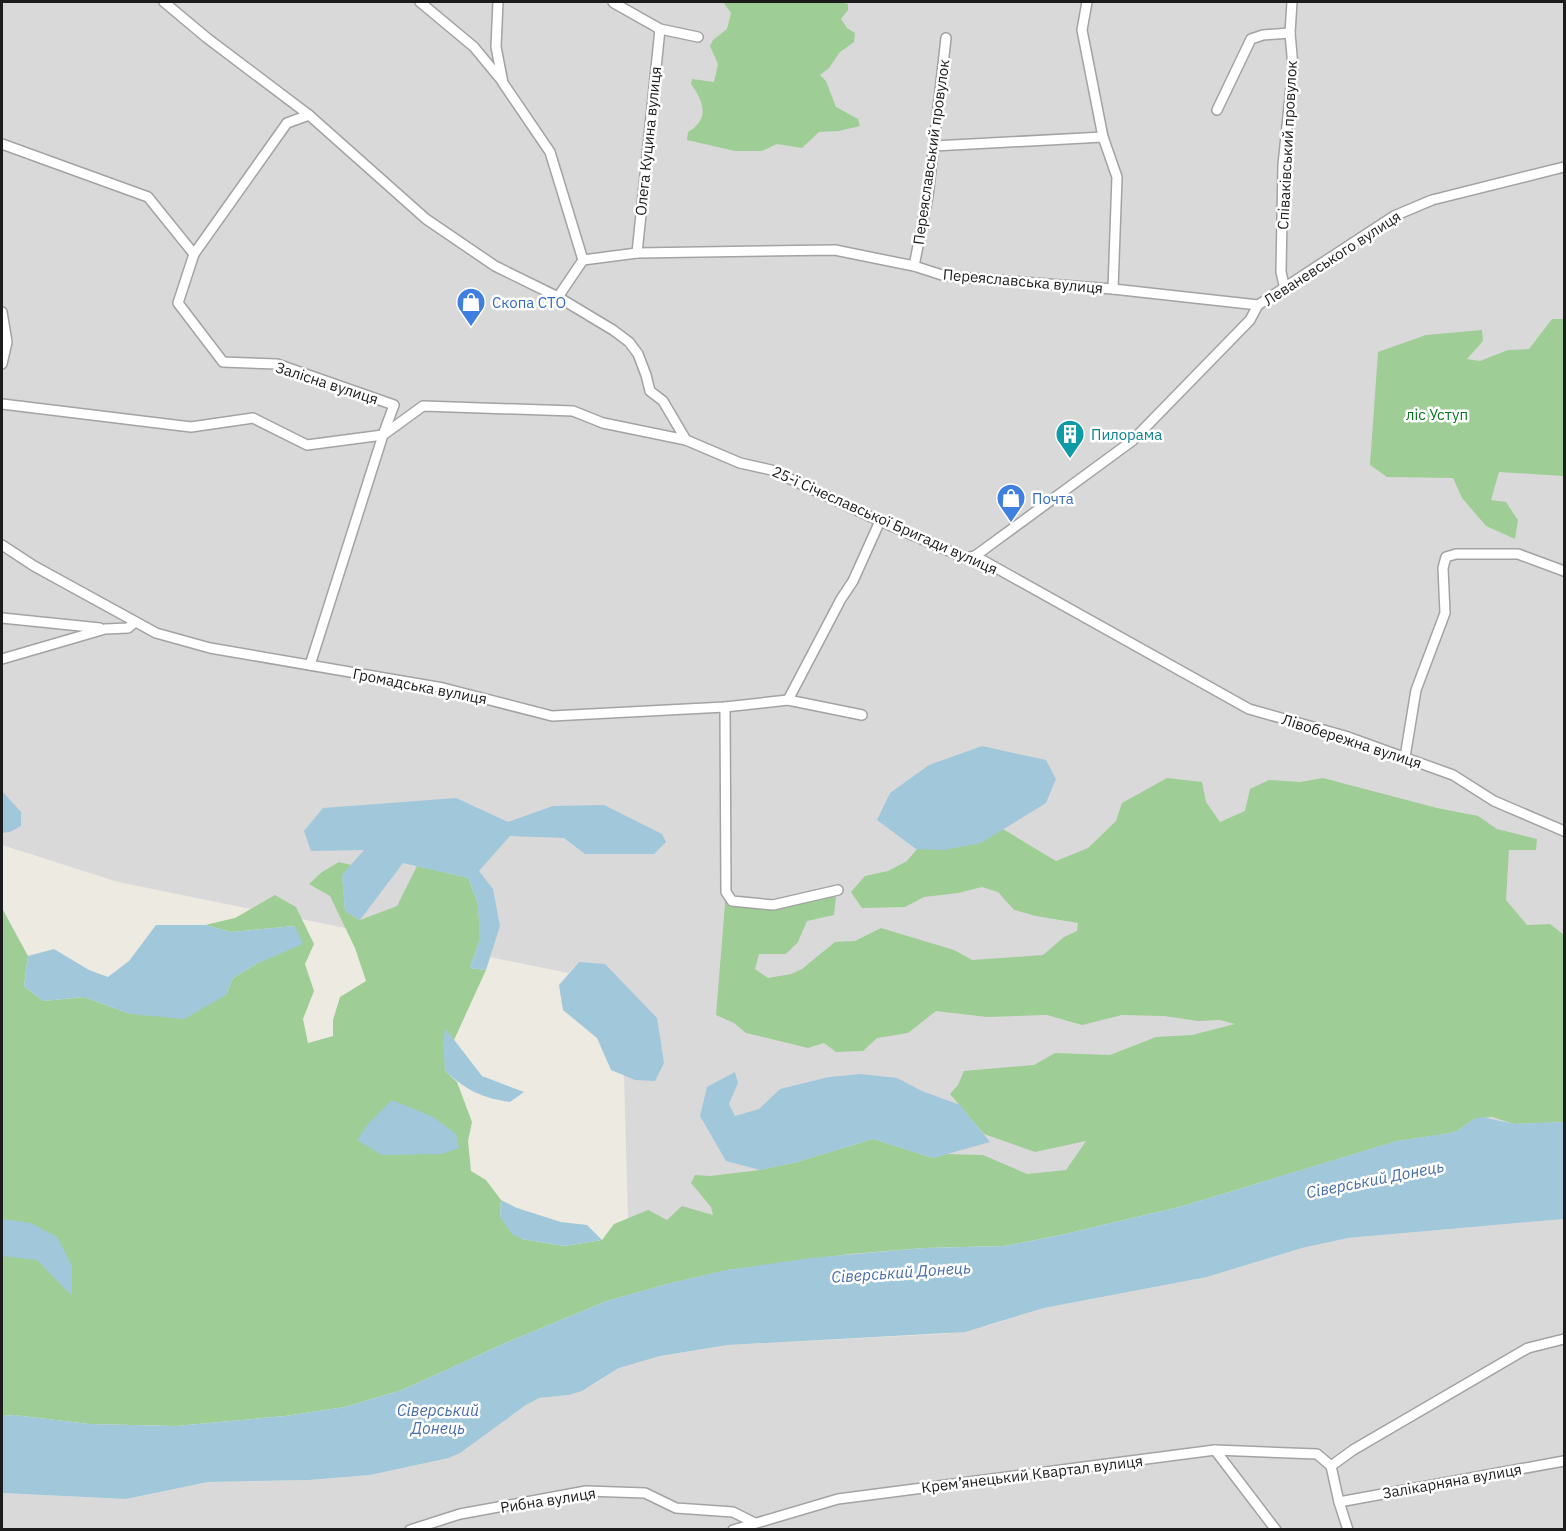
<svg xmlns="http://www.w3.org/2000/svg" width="1566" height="1531" viewBox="0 0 1566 1531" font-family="'IBM Plex Sans',sans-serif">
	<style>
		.residential { fill: #dad9d9 }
		.forest { fill: #9fcd96 }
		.water { fill: #a1c7db }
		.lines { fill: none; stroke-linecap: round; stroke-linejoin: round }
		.street-casing { stroke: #a3a3a3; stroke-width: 12 }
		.street { stroke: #fff; stroke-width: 9 }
		.labels { text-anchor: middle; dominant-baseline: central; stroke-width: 5; stroke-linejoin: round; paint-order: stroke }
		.street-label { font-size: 15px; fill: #1c1c1c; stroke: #fff }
		.shop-label { font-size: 15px; fill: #366cbe; stroke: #fff; text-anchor: start }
		.park-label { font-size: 15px; fill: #0b7821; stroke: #fff }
		.culture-label { font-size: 15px; fill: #0d838f; stroke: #fff; text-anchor: start }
		.water-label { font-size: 16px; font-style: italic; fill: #496eaa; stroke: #fff }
	</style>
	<rect width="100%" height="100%" fill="#edebe1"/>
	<g class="residential">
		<path d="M2,2H1564V1122L1534,1125L1243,1186L1191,1203L630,1295L624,1075L579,962L568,973L118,882L2,845Z"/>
		<path d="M1564,1219V1529L2,1530V1493L126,1499L208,1482L309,1480L370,1475L449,1458L460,1453L526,1405L539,1398L569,1395L593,1385L619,1368L660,1356L728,1345L943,1334L987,1326L1044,1308L1207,1277L1302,1248L1348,1238Z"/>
	</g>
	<g class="forest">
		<path d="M723,2H840L848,4V10L841,19L847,28L855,33L854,42L840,52L829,68L820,75L826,81L836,107L858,119L860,126L839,131L819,132L802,148L777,144L762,151H735L687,140L688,132C710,119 704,102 691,84L692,79L714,82L718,64L710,46L713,40L727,29L731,13Z"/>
		<path d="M1552,319H1564V476L1499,472L1491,500L1506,502L1518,520L1515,539L1486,526L1462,498L1453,478L1387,477L1370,465L1378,352L1426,335L1482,330L1483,341L1467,359L1480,361L1508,350L1529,349Z"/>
		<path d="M1167,778L1202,782L1206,802L1220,822L1245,811L1250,789L1269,780L1300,782L1323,778L1437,808L1478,816L1497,829L1537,839L1536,850H1509L1506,900L1527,925L1550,924L1564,935V1122L1514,1124L1492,1117L1474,1119L1457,1131L1445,1134L1397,1141L1183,1206L1061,1235L1004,1246L924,1248L850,1254L727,1270L667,1284L607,1301L510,1341L402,1390L345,1407L285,1416L176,1426L89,1424L14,1415L2,1416V908L28,956L24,986L43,1001L84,997L130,1014L226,995L233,978L256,964L295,926L231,932L205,925L235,918L275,895L296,907L314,944L305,964L314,991L303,1019L308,1043L333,1036V1020L340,997L366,981L355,948L330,896L309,884L322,872L339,862L351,865L342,875L345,911L360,920L397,906L417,866L468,878L478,904L480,939L470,968L486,970L454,1040L445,1029V1071L457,1082L472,1122L468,1141L471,1171L486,1180L501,1200L500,1217L522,1239L564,1246L602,1240L614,1224L648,1210L667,1220L682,1206L713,1215L711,1207L691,1183L695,1175L710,1176L760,1170L797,1162L873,1139L933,1158L947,1154L983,1155L1027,1174L1066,1170L1086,1141L1035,1152L984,1134L950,1094L958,1085L964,1071L1034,1065L1055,1053L1110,1055L1156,1037L1192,1035L1235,1024L1220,1020L1198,1021L1164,1016L1122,1015L1082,1025L1047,1015L987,1017L936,1011L908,1033L877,1038L863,1051L836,1052L824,1043L808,1048L746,1033L734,1023L716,1015L726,892L732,901L773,905L802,898L836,897L834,915L807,921L798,942L786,954H759L755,969L768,978L791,974L802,969L835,942L855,941L881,928L954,950L972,960L1043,955L1064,937L1077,931L1078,923L1036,916L1014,910L998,892L982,887L958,893L924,897L905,907L862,908L851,892L865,876L888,871L907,861L933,830L988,820L1056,861L1088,848L1116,821L1122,803Z"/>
	</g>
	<g class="water">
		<path d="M982,746L1046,760L1056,779L1046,803L981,843L944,850L916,849L877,820L890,793L929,765Z"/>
		<path d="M2,791L21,812V826L10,832L2,833Z"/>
		<path d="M456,798L508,822L553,806L604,805L662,834L666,842L654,854H585L564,838L510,836L479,871L493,889L500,926L486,970L470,968L480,939L478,904L468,878L403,863L360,920L345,911L342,875L364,850L311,851L304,831L323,808Z"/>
		<path d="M156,925H205L231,932L295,926L303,944L256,964L233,978L226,995L184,1019L130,1014L84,997L43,1001L24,986L28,956L54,949L89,970L108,977L129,961Z"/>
		<path d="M579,962L605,964L657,1018L664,1063L655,1081L635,1080L611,1070L597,1038L563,1010L559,985Z"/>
		<path d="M445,1028L482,1076L524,1092L510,1102C482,1098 466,1090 445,1071L443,1044Z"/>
		<path d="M735,1072L738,1083L729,1104L735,1116L759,1109L780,1089L829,1077L861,1074L897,1078L922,1091L960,1105L990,1142L933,1158L873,1139L797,1162L760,1170L726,1161L700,1116L707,1087Z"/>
		<path d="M392,1100L433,1117L456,1134L459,1148L442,1154L382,1155L357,1140L368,1124Z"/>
		<path d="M1482,1117L1514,1124L1564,1122V1219L1348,1238L1302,1248L1207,1277L1044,1308L965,1332L728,1345L660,1356L619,1368L582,1391L569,1395L539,1398L526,1405L460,1453L449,1458L370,1475L309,1480L208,1482L126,1499L2,1493V1416L14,1415L89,1424L176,1426L285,1416L345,1407L402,1390L510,1341L607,1301L667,1284L727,1270L811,1258L924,1248L1004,1246L1061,1235L1183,1206L1397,1141L1445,1134L1457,1131L1474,1119Z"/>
		<path d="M501,1200L517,1208L561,1222L587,1225L602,1240L564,1246L522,1239L512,1234L500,1217Z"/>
		<path d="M2,1219L31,1223L57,1237L72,1266V1296L37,1260L2,1256Z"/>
	</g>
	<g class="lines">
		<g class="street-casing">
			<g id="street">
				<path d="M164,2L207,38L309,115L426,219L495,266L558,297L613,330L629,342L638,354L646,375L650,391L663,401L686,440"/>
				<path d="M420,2L474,47L502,81"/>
				<path d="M498,2L496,47L503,83L550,152L583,260"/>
				<path d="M613,2L614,3L660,29L698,37"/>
				<path d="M1087,2L1082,30L1103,137L1117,177L1113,289"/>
				<path d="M1217,110L1251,39L1263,35L1290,33"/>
				<path d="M309,115L287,123L194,254L178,303L223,362L277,364L394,405L383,435L310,665"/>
				<path d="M2,144L148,197L194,254"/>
				<path d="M934,146L1103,137"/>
				<path d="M637,253L660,29"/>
				<path d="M914,266L928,196L946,38"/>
				<path d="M1285,289L1281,272L1283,165L1293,67L1290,33L1292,2"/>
				<path d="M558,297L583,260L637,253L835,250L914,266L945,276L1113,289L1258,305"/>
				<path d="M2,312L7,342L2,364"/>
				<path d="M2,404L191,427L253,418L307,445L383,435L423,406L573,411L603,423L686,440L740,463L771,470L880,521L965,558L975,556L1249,709L1345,736L1453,775L1494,801L1564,831"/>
				<path d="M2,545L34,566L156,633L210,648L443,688L552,716L725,707L788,700L862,715"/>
				<path d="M975,556L1132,441L1250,320L1258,305L1394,216L1432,200L1564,167"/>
				<path d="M2,618L100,628"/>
				<path d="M2,659L105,629L128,628L135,622"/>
				<path d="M788,700L841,599L853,581L880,521"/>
				<path d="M725,707L726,892L732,901L773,905L838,890"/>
				<path d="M1405,757L1416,690L1445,613L1443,568L1446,557L1456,554H1518L1564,571"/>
				<path d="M1215,1450L1276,1530"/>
				<path d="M1331,1466L1353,1450L1528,1348L1564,1339"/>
				<path d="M1339,1502L1564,1461"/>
				<path d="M410,1530L460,1514L586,1491L645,1493L676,1508L733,1512L755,1523"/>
				<path d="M733,1530L838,1499L1215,1450L1317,1454L1331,1466L1339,1502L1348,1530"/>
			</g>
		</g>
		<use href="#street" class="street"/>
	</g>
	<defs>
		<g id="shop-pin" transform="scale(1.5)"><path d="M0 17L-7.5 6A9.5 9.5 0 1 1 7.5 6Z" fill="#3f7fe0" stroke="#fff"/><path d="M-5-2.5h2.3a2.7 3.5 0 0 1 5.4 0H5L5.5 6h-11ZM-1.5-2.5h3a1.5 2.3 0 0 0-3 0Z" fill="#fff"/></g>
		<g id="building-pin" transform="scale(1.5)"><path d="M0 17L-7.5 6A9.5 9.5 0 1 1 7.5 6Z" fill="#0f9aa8" stroke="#fff"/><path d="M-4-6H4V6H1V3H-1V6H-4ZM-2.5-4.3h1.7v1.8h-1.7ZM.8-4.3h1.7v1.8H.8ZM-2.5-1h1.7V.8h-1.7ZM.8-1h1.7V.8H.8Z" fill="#fff"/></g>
	</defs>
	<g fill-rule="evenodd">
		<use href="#shop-pin" x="471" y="302"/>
		<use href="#building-pin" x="1070" y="434"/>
		<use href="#shop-pin" x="1011" y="498"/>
	</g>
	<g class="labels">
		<g class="street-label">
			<text transform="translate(648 141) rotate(-84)">Олега Куцина вулиця</text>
			<text transform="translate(1287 145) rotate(-87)">Співаківський провулок</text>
			<text transform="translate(931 152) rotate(-82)">Переяславський провулок</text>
			<text transform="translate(1332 258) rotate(-33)">Леваневського вулиця</text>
			<text transform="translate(1023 281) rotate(5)">Переяславська вулиця</text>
			<text transform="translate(327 383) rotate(18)">Залісна вулиця</text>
			<text transform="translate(885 520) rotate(24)">25-ї Січеславської Бригади вулиця</text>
			<text transform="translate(420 686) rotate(11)">Громадська вулиця</text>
			<text transform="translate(1352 741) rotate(18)">Лівобережна вулиця</text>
			<text transform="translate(1032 1474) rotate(-7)">Крем’янецький Квартал вулиця</text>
			<text transform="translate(1452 1481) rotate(-10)">Залікарняна вулиця</text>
			<text transform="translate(548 1500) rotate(-9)">Рибна вулиця</text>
		</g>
		<g class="shop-label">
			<text x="492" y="302">Скопа СТО</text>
			<text x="1032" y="498">Почта</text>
		</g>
		<g class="park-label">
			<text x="1437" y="414">ліс Уступ</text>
		</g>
		<g class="culture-label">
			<text x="1091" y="434">Пилорама</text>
		</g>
		<g class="water-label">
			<text transform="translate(1375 1179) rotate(-11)">Сіверський Донець</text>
			<text transform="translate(901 1272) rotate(-4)">Сіверський Донець</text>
			<text x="438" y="1410">Сіверський<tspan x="438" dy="18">Донець</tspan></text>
		</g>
	</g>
	<rect width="1566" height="1531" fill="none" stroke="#1c1c1c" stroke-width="6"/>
</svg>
